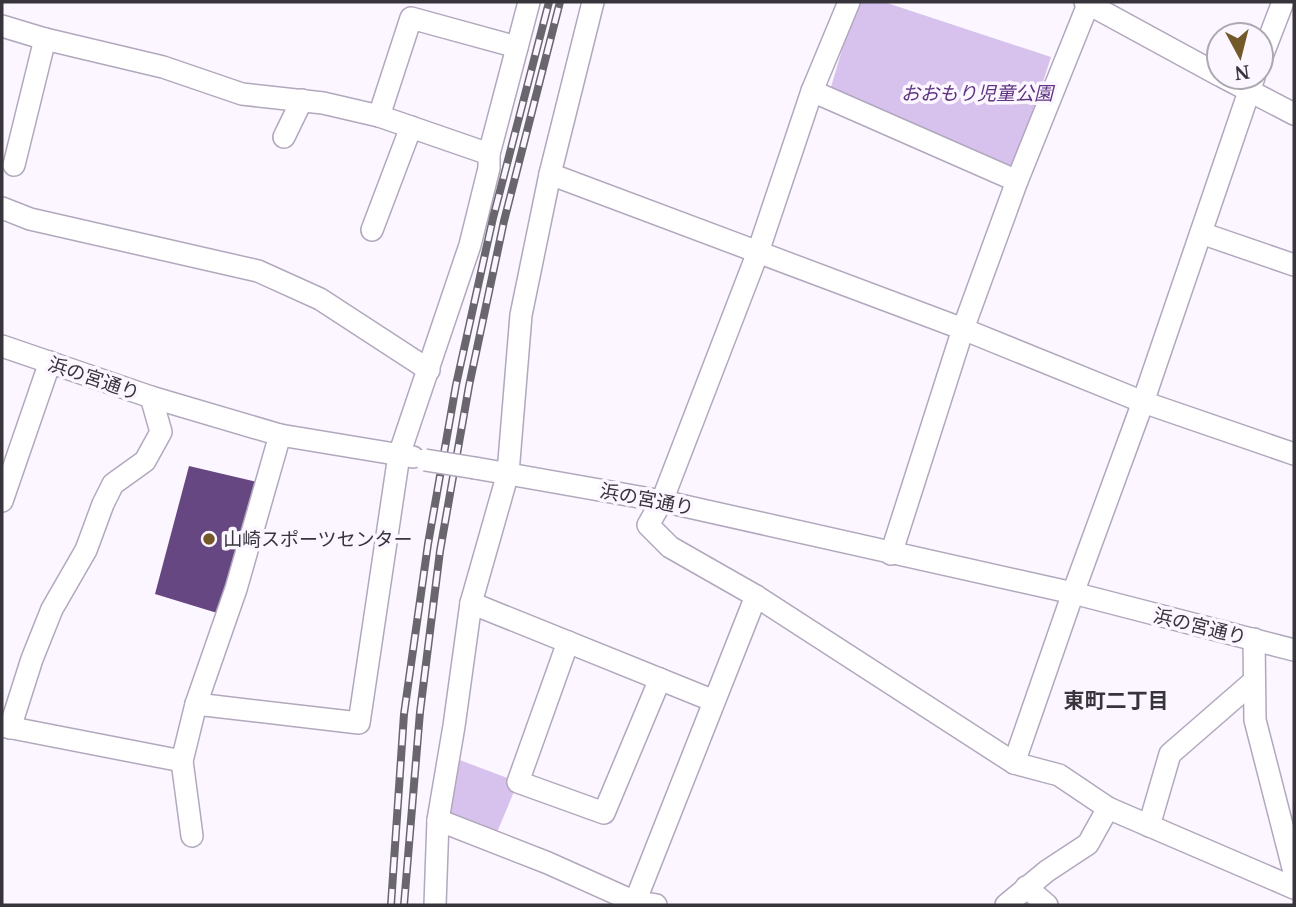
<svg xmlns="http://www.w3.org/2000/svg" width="1296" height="907" viewBox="0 0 1296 907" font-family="'Noto Serif','Noto Sans JP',serif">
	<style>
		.green { fill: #d7c1ed }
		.building { fill: #664781 }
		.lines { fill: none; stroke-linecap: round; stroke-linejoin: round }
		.minor-casing { stroke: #b2a8bd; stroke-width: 24 }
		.minor { stroke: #fff; stroke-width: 21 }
		.rail-casing { stroke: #6a666e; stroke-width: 8 }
		.rail { stroke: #fbf6ff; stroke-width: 5; stroke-dasharray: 16; stroke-linecap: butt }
		.minor-bridge-casing { stroke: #b2a8bd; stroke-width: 24; stroke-linecap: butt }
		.minor-bridge { stroke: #fff; stroke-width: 21 }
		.poi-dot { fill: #73582a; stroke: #fbf6ff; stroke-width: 2.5 }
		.labels { text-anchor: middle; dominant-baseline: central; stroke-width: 7; stroke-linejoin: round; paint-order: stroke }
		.park-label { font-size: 19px; font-style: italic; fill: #5f3481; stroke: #fbf6ff }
		.street-label { font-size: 19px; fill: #38343c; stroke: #fbf6ff }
		.poi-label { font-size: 19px; fill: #38343c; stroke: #fbf6ff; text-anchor: start }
		.neighbourhood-label { font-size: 21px; font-weight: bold; fill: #38343c; stroke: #fbf6ff }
	</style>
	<rect width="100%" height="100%" fill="#fbf6ff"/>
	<g class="green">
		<path d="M856,2H884L1051,57L1013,175L831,87Z"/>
		<path d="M449,756L518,782L493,842L438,820Z"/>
	</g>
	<path class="building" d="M189,466L266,484L227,616L155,594Z"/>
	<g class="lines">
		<g class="minor-casing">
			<g id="minor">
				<path d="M849,2L812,91L758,252L662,501L648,525L670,547L756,596L1014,763L1059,775L1108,808L1294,888"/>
				<path d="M1085,2L1219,75"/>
				<path d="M2,26L45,39L163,67L242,94L323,103L379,116L489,154"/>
				<path d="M1261,59L1283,2"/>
				<path d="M1223,77L1294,114"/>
				<path d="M812,91L1017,181"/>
				<path d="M379,116L411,18L517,47"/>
				<path d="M284,137L302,100"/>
				<path d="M14,165L45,39"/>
				<path d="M550,174L963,329L1143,402L1294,454"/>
				<path d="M2,208L30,219L258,271L320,299L429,370"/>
				<path d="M372,230L411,127"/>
				<path d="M1201,233L1294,265"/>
				<path d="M2,346L151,397L280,435L413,457"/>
				<path d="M475,468L662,501L1073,593L1294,650"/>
				<path d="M2,501L50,362"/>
				<path d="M891,554L963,329L1017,181L1089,2"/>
				<path d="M471,603L714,701"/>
				<path d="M1254,639L1255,720L1294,872"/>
				<path d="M568,642L518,782L604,813L660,679"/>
				<path d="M196,704L359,723L399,455L470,245L489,168V154L529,2"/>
				<path d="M2,726L182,761"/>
				<path d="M10,728L32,659L52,609L86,550L103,504L113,484L145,461L161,432L151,397"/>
				<path d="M1014,763L1073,593L1143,402L1254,77"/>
				<path d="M438,820L548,863L635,902L656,905"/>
				<path d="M1149,826L1170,754L1254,681"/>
				<path d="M192,836L182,761L196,704L236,589L280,435"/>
				<path d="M1026,887L1047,905"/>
				<path d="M635,902L756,596"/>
				<path d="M435,905L438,820L454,726L471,603L508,473L521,315L550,174L593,2"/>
				<path d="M1006,905L1047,871L1088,844L1108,808"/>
			</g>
		</g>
		<use href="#minor" class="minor"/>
		<g class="rail-casing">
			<g id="rail">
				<path d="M391,905L404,714L428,544L456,385L493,218L549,2"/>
				<path d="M404,905L420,712L440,551L469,386L504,221L560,2"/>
			</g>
		</g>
		<use href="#rail" class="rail"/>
		<g class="minor-bridge-casing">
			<path id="minor-bridge" d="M425,460L475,468"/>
		</g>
		<use href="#minor-bridge" class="minor-bridge"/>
	</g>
	<circle class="poi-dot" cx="209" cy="539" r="7"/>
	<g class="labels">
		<g class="park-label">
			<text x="977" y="93">おおもり児童公園</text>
		</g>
		<g class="street-label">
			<text transform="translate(94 378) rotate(19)">浜の宮通り</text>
			<text transform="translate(647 499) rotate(11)">浜の宮通り</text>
			<text transform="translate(1200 626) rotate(14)">浜の宮通り</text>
		</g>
		<g class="poi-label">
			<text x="223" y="539">山崎スポーツセンター</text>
		</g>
		<g class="neighbourhood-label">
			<text x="1116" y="700">東町二丁目</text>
		</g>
	</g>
	<rect width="1296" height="907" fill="none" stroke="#38343c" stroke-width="7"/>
	<g transform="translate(1240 56) rotate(173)"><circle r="33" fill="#fbf6ff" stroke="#ada8b1" stroke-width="2"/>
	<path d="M0-5L12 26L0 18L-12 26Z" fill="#73582a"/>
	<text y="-10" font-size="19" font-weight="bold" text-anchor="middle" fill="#38343c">N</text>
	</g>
</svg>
